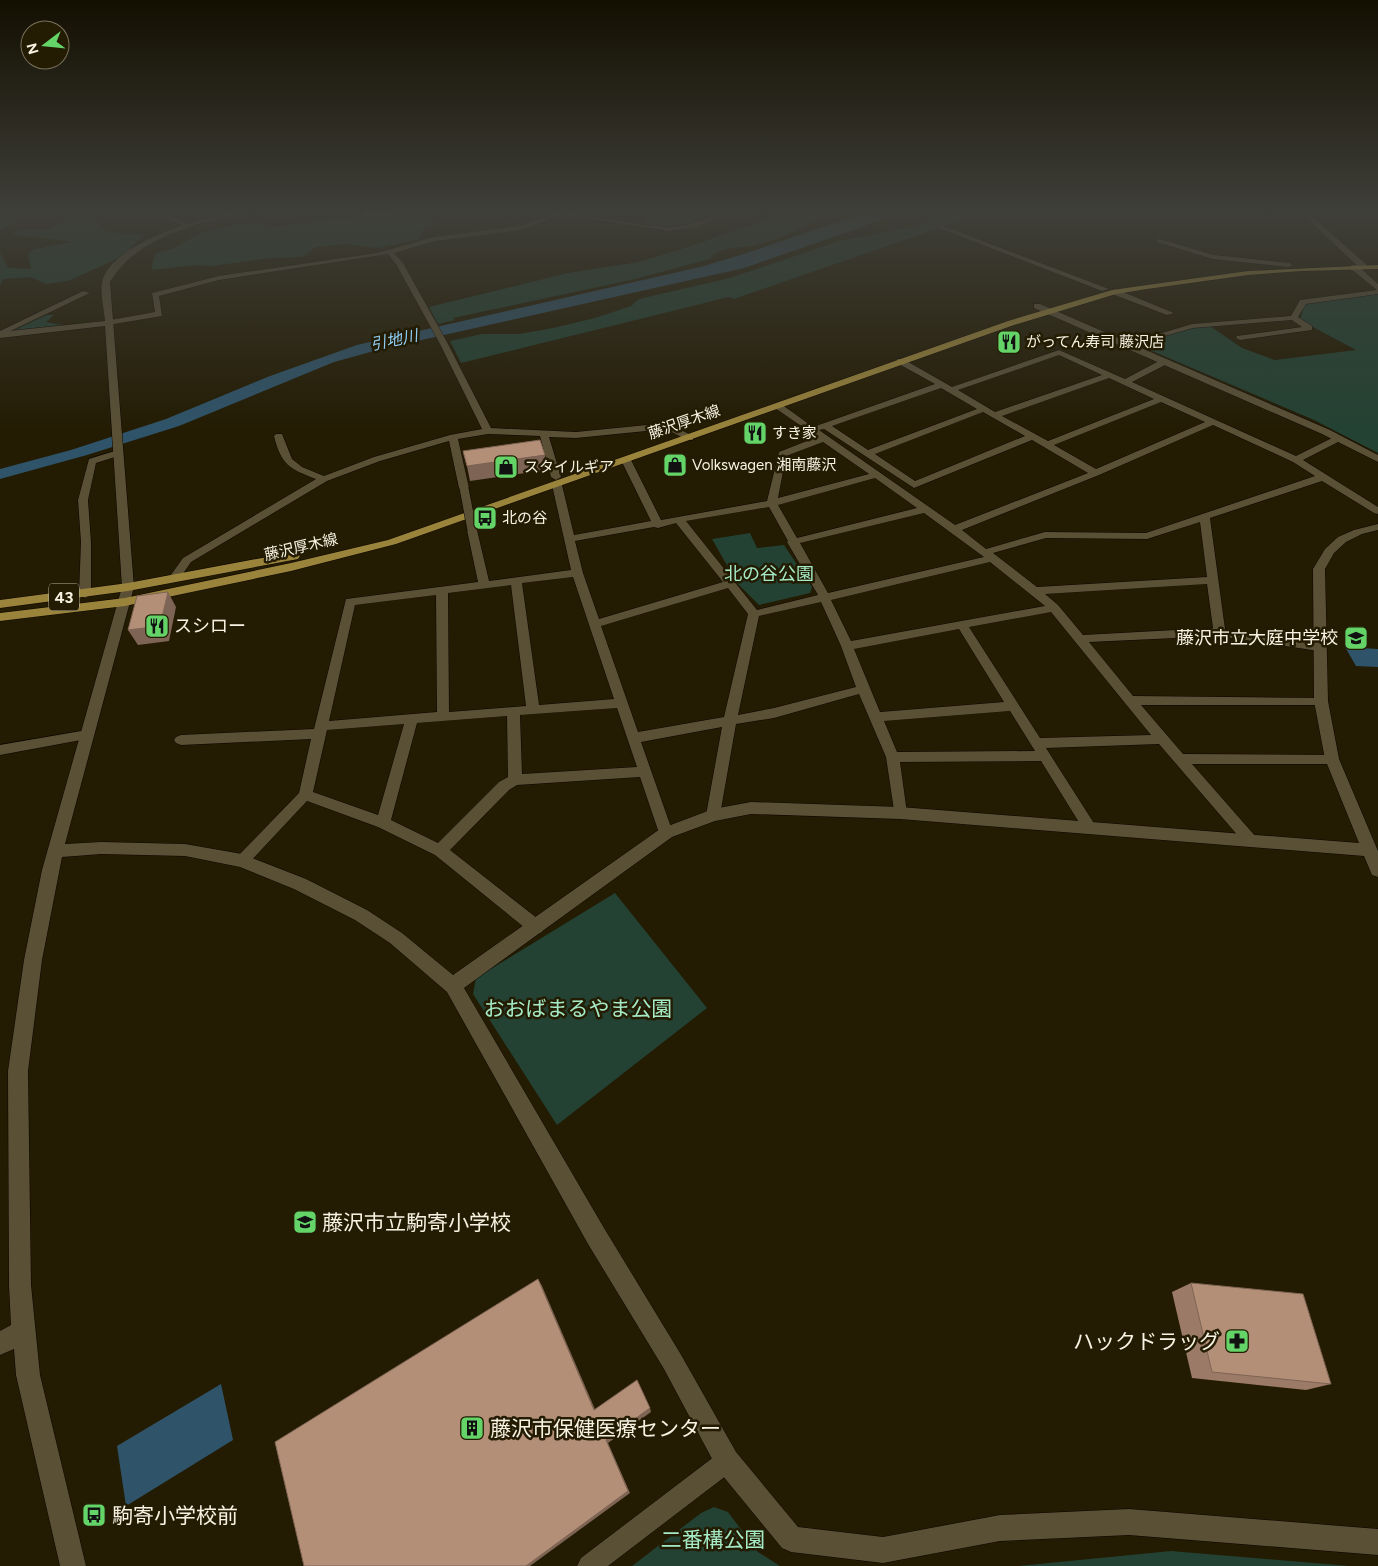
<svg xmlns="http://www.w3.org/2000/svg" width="1378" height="1566" viewBox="0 0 1378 1566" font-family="Figtree,'Noto Sans JP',sans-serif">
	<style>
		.green { fill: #234233 }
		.water { fill: #2f546a }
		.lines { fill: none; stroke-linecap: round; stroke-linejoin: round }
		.minor-casing { stroke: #0d0500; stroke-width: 1 }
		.tertiary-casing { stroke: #0d0500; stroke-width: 1 }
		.primary-casing { stroke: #0d0500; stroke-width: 1 }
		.minor { fill: #5a5036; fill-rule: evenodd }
		.tertiary { fill: #5a5036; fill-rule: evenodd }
		.primary { fill: #9a843b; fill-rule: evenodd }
		.minor-bridge-casing { stroke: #0d0500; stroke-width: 10; stroke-linecap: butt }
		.minor-bridge { stroke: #5a5036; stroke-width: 9 }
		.wall { fill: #9b7b67 }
		.shaded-wall { fill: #7e6454 }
		.building { fill: #b48f78; stroke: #7e6454 }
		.labels { text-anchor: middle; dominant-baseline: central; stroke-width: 5; stroke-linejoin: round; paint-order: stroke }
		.far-poi-label { font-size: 15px; fill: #f7f2e2; stroke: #231b02; text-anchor: start }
		.far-street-label { font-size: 15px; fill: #f7f2e2; stroke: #231b02 }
		.far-water-label { font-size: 16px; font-style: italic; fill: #8ecef5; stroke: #231b02 }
		.shield { fill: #231b02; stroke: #b7b29f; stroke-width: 1 }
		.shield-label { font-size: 16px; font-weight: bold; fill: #f7f2e2 }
		.park-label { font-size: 18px; fill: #a4eac6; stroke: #231b02 }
		.poi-label { font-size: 18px; fill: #f7f2e2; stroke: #231b02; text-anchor: start }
		.near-park-label { font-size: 21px; fill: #a4eac6; stroke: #231b02 }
		.near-poi-label { font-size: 21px; fill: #f7f2e2; stroke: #231b02; text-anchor: start }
	</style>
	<rect width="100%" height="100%" fill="#231b02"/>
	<g class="green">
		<path d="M0,213H28L29,214L0,230Z"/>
		<path d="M412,213L429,214L433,222L432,225L424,228L419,239L379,248L346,244L316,247L302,257L271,258L211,266L196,265L152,270L153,259L156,253L174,248L201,233L232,225L262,223L273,227L322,220L404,215Z"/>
		<path d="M639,213H721L685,224L663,228L644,223L646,215Z"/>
		<path d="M785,213H827C804,228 780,240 752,246C739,248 717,247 710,259L635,279L453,318L455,320L438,324L429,307L568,273L639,262L688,247Z"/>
		<path d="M947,213H982L734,299L729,297L461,363L450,341L482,334H519L553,328L595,318L631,306L639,299L730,278L840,241L912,227Z"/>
		<path d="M77,214C90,217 99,221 106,232L144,235L123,256L68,281L46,284L30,277L3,279L0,285V253L8,268L31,269L28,254L35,249L72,242L46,238L12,236L18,230H47Z"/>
		<path d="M1378,293V453L1314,420L1138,345L1137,343L1189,328L1210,326L1242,348L1275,360L1356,350L1300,320L1305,303Z"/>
		<path d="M47,315H54L46,322L62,325L14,330Z"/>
		<path d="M750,533L757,548L784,545L812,587L810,593L759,605L737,583L712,539Z"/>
		<path d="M615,893L707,1008L557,1125L473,994L476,978Z"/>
		<path d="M714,1507L728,1512L758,1552L780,1566H632L701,1513Z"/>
		<path d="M1171,1551L1350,1566H1018Z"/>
	</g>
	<g class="water">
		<path d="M864,213H902L744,268L381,349L334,362L179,426L87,455L0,479V469L71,450L166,419L270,376L357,345L700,267L744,254Z"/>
		<path d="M1345,647L1378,649V667L1356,666Z"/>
		<path d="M221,1384L233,1440L126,1506L117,1446Z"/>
	</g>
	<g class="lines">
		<g class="minor-casing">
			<g id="minor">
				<path d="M152,213H161L192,226L187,227Z"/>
				<path d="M557,213C595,213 631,226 668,227C691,228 710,213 732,213L696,227L669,231L563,215L520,230L435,241L394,253L403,263L448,344L491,428L576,432L667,423L693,436V440H687L666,429L576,438L549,437L561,477L556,480L551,477L540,436L488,434L458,439L469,488L468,490L464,491L459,488L449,441L380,461L327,481L191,562L178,581H170L168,579L183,558L316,479C290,469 281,465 274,436L276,434H282L292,459L302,467L324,476L374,457L450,435L482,429L440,344L396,264L388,254L219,280L159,296L162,316L108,325L104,323L105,321L155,312L152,293L219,276L377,253L434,237L519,226Z"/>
				<path d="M1301,213H1308L1367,265V269H1361Z"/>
				<path d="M1331,213H1337L1340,217L1335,218Z"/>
				<path d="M939,226H943L1109,289L1102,291L939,228Z"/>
				<path d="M1159,239L1214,255L1289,263L1293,265L1289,267L1213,259L1157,242V240Z"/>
				<path d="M1351,265H1357L1378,284V294L1306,304L1298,317L1312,326V330L1240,340L1236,338L1237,336L1302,327L1292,320L1193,328L1126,347L1122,345L1192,324L1291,316L1300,300L1377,290L1351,269Z"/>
				<path d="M1112,290H1118L1174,313L1167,315L1112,294Z"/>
				<path d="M83,291L90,293L0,336V331Z"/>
				<path d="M1059,350L1125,379L1161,360H1167V364L1132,382L1296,456L1336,436H1342V440L1303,460L1378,507V514L1374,513L1322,481L1210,518L1225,629L1319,643L1325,647L1323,650L1319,651L1219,636L1089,642L1133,696L1325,698L1327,701L1325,704L1321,705H1141L1183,754L1337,755L1339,759L1337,763L1332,764H1192L1256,837L1258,841L1256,845L1251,847L1246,845L1159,744L1046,748L1097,828L1095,832L1090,834L1085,832L1041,761L900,762L907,813L905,817L900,819L895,817L886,757L859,694L774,718L736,724L720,815L718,819L713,821L708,819L706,815L722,727L641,742L673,833L671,837L666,839L661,837L659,833L640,777L517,785L509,790L450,850L542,922L544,927L542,932L536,934L530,932L435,855L378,827L307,801L247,865L242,867L237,865L235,861L237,857L299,793L311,739L181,745L176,743L174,740L176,737L181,735L314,729L346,599L478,582L467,530L472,527L477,530L489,581L571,570L552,485L553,483H561L562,485L574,535L651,521L621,460L626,457L631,460L661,520L767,501L779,452L817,437L775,408V404H781L813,427L935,384L897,363V359H903L952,387ZM1059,355L1102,375L995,412L958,390ZM1109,378L1154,399L1048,441L1002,416ZM941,388L977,409L868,450L832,426ZM1161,402L1205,422L1096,469L1054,445ZM983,412L1025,436L915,481L875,454ZM1213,425L1293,462L1315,476L1146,533L1045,532L986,549L962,530L1099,475ZM824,429L914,488L1032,440L1088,473L955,525L819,430ZM823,442L869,474L778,498L786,456ZM875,478L917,508L797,538L778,505ZM769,507L788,541L787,542L818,595L757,610L686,521ZM924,513L984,557L828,593L800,543ZM1200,522L1207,577L1037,587L993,553L1046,538L1147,539ZM676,523L723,582L599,619L583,573L575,541L654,527L658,528ZM990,562L1045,606L851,641L831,600ZM573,577L614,699L539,705L522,583ZM1207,584L1213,628L1083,635L1058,605L1045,594ZM511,585L526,706L449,712L448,593ZM728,588L748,614L724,717L638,732L601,626ZM436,595L437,712L329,721L355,605ZM821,602L841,646L856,687L774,708L738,715L759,616ZM1051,612L1151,735L1040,738L969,627ZM959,629L1004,702L880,712L854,649ZM617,708L637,767L522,774L520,715ZM1010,711L1035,751L897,752L884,721ZM507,716L508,777L499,782L438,843L391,820L417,723ZM404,724L378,815L313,792L327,730Z"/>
				<path d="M118,450L121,451V455L96,463L88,500L91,542V594L85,598L79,594L81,542L78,500L89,459Z"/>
				<path d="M87,730L92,732L94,735L92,738L0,755V745Z"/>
				<path d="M727,1450L735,1453L738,1461L735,1469L608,1566H577L581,1558L719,1453Z"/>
			</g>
		</g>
		<g class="tertiary-casing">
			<g id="tertiary">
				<path d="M226,213H238C230,219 216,220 205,222C169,233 130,248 110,282L134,587L65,844L101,842L185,844L242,854L306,879L367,910L402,933L453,975L660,829L713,809L751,802L900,807L1359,843L1325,759L1314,701L1313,569L1325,549L1338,537L1354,530L1378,524V530L1362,534L1346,542L1334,553L1325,569L1328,701L1339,759L1378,851V877L1372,875L1364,856L900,819L751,814L715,821L672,837L464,988L604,1228L680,1353L736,1452L798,1527L883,1537L1000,1515L1129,1509L1378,1529V1555L1129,1535L1000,1541L883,1563L791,1552L782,1548L718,1470L664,1369L588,1244L447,992L390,943L355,920L294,889L240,867L185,856L101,854L62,857L42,960L28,1071L31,1285L40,1375L86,1566H60L16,1375L14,1349L0,1355V1331L11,1325L9,1285L8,1071L24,960L42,870L122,587L105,326L0,338V332L105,321C104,309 100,293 102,282C110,245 194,220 226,213Z"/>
				<path d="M1034,304H1040L1330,430L1378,455V462L1322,434L1034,308Z"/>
			</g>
		</g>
		<g class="primary-casing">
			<g id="primary">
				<path d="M1378,265V269L1302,271L1248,275L1147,289L1116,294L1014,325L396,544L291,571L125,606L0,621V613L125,598L291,563L388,540L1008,321L1112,290L1147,285L1248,271Z"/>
				<path d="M294,552L300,556L298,559L128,591L0,608V600L128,583Z"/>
			</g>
		</g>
		<use href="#minor" class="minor"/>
		<use href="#tertiary" class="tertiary"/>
		<use href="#primary" class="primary"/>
		<g class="minor-bridge-casing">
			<path id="minor-bridge" d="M464,488L472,530"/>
		</g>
		<use href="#minor-bridge" class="minor-bridge"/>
	</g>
	<g class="wall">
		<path d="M360,213H391V215L366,217Z"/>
		<path d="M1191,1283L1331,1384L1306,1390L1192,1378L1172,1292Z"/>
	</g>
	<g class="shaded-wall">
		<path d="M545,455L546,470L470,481L467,466Z"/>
		<path d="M168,592L176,607L169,641L138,645L128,630Z"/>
		<path d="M538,1279L542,1286L597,1414L594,1410Z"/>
		<path d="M650,1408L651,1412L608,1443L630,1493L530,1566H526L606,1440Z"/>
	</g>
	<g class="building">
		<path d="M540,440L545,455L467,466L463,451Z"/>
		<path d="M168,592L160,626L128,630L137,596Z"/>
		<path d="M538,1279L594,1410L637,1380L650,1408L606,1440L628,1491L526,1566H304L275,1442Z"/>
		<path d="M1191,1283L1303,1294L1331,1384L1212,1372Z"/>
	</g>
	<linearGradient id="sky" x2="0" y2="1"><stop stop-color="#130f01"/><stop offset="0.49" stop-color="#3f3f39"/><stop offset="1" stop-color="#3f3f39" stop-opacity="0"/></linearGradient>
	<rect width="1378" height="432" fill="url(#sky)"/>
	<defs>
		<g id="restaurant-square" transform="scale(1.25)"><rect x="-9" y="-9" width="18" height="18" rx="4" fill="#64d468" stroke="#231b02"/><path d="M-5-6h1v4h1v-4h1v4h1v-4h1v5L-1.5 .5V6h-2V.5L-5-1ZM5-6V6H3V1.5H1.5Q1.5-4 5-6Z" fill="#111"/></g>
		<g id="shop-square" transform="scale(1.25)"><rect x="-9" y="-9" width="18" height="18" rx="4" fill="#64d468" stroke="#231b02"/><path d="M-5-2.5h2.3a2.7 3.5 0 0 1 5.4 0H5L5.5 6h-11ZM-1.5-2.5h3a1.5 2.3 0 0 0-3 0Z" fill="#111"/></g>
		<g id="bus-square" transform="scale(1.25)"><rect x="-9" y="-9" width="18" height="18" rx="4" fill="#64d468" stroke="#231b02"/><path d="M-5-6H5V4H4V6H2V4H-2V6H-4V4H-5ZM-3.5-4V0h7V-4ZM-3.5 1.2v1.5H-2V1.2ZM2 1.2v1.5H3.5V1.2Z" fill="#111"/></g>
		<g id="school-square" transform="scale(1.25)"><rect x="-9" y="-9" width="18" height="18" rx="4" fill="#64d468" stroke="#231b02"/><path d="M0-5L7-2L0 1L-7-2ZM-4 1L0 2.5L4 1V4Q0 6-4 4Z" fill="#111"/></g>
		<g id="pharmacy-square" transform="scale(1.25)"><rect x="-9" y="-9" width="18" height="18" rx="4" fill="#64d468" stroke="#231b02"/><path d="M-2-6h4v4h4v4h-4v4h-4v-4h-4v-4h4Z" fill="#111"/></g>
		<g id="building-square" transform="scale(1.25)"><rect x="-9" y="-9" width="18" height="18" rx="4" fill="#64d468" stroke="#231b02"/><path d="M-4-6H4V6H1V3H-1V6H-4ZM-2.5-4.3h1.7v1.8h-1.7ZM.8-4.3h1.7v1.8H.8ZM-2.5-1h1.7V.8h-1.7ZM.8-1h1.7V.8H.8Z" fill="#111"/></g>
	</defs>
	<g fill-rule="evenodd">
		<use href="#restaurant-square" x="1009" y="342"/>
		<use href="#restaurant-square" x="755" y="433"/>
		<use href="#shop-square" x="675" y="465"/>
		<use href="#shop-square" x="506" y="467"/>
		<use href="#bus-square" x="485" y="518"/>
		<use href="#restaurant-square" x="157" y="626"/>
		<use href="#school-square" x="1356" y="638"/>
		<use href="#school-square" x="305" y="1222"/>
		<use href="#pharmacy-square" x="1237" y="1341"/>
		<use href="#building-square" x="472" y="1428"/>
		<use href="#bus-square" x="94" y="1515"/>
	</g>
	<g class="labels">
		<g class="far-poi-label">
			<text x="1026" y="342">がってん寿司 藤沢店</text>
			<text x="772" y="433">すき家</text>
			<text x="692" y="465">Volkswagen 湘南藤沢</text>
			<text x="524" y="467">スタイルギア</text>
			<text x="502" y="518">北の谷</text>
		</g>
		<g class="far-street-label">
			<text transform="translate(684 422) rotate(-19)">藤沢厚木線</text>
			<text transform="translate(301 547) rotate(-13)">藤沢厚木線</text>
		</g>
		<g class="far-water-label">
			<text transform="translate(394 340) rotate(-12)">引地川</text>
		</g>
		<rect class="shield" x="49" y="583.5" width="30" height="27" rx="4"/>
		<g class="shield-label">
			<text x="64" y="597">43</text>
		</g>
		<g class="park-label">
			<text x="769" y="574">北の谷公園</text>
		</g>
		<g class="poi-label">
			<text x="174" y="626">スシロー</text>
			<text x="1338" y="638" text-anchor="end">藤沢市立大庭中学校</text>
		</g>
		<g class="near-park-label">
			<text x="578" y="1008">おおばまるやま公園</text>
			<text x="713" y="1539">二番構公園</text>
		</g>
		<g class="near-poi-label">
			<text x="322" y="1222">藤沢市立駒寄小学校</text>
			<text x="1220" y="1341" text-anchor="end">ハックドラッグ</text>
			<text x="490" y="1428">藤沢市保健医療センター</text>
			<text x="112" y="1515">駒寄小学校前</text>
		</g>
	</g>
	<g transform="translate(45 45) rotate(254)"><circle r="24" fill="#231b02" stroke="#78715c"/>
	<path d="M0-4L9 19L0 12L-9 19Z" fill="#64d468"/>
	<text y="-8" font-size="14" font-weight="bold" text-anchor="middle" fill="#f7f2e2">N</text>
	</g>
</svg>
